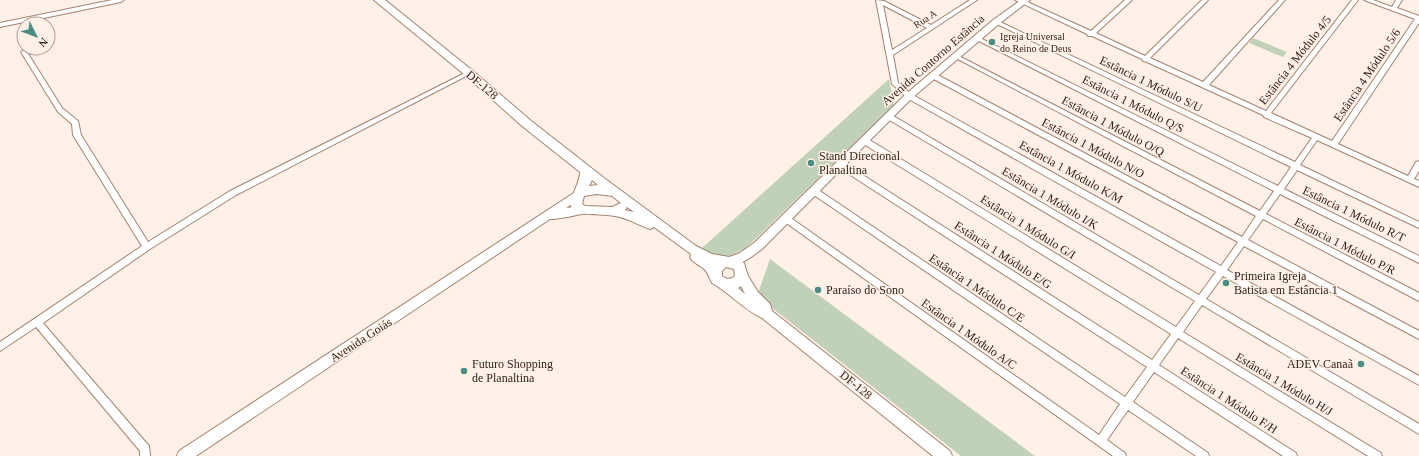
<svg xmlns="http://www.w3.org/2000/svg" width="1419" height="456" viewBox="0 0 1419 456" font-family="Georgia,serif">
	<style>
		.green { fill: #c1d1b9 }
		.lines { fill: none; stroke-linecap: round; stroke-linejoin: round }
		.street-casing { stroke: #a3826e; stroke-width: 2 }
		.secondary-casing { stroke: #a3826e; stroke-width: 2 }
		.primary-casing { stroke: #a3826e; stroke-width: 2 }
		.street { fill: #fff; fill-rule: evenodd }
		.secondary { fill: #fff; fill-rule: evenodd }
		.primary { fill: #fff; fill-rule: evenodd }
		.poi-dot { fill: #4a8e83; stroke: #fff0e8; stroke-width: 1.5 }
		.labels { text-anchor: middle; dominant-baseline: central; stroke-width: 3; stroke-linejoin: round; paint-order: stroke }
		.far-street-label { font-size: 10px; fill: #2c1f17; stroke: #fff0e8 }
		.far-poi-label { font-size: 10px; fill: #2c1f17; stroke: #fff0e8; text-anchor: start }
		.street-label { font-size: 12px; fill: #2c1f17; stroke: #fff0e8 }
		.poi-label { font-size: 12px; fill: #2c1f17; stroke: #fff0e8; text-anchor: start }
	</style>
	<rect width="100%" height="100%" fill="#fff0e8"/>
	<g class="green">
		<path d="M1253,38L1287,52L1283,57L1249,43Z"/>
		<path d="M889,79L894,105L746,248C725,259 722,260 701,249Z"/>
		<path d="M770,259L1035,456H961L757,296Z"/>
	</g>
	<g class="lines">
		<g class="street-casing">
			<g id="street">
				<path d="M112,0H124L121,2L0,27V23Z"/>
				<path d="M876,0L884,1L931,25L970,0H977L893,55L898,83L911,94L1221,266L1238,242L930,77V73H934L1242,237L1256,216L952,56L953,55H957L1260,211L1274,191L973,38L976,36L978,37L1278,186L1291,167L993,22L996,20L998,21L1295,162L1312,138L1264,117L1263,115L1147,62L1143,61L1142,59L1092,36H1088L1087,34L1015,0H1023L1091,31L1125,0H1132L1096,33L1145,56L1202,0H1208L1150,58L1203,82L1279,0H1285L1209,85L1266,111L1352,0H1358L1271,113L1332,141L1415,19L1364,0H1373L1392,7L1396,0H1402L1397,8L1419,16V23L1338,144L1408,176L1416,162L1419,161V171L1414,179L1419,181V187L1317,140L1300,165L1419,222V228L1297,170L1284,189L1419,256V263L1280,194L1266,214L1419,293V301L1263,219L1248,240L1419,331V339L1244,246L1227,270L1419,376V385L1223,276L1206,299L1419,424V434L1202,305L1183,332L1381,453L1382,456H1368L1178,338L1159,365L1296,453L1297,456H1283L1154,372L1133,402L1208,453L1209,456H1196L1128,410L1107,440L1125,453L1126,456H1113L782,220L781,218L782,216H788L1099,435L1120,404L811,193L810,191L811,189H817L1125,397L1147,367L838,167L837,165L838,163H844L1152,360L1171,334L862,143L861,141L862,139H868L1176,327L1195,301L886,118L884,116L886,114H890L1199,295L1216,272L907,98L892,84ZM883,5L927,28L892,50Z"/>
				<path d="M24,50L27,52L62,108L78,121L81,135L148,242L230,191L467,72L469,71L472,73L236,195L150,249L43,323L149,446L150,456H140V451L36,327L0,351V342L142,246L73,135L72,124L58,112L21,52Z"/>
			</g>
		</g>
		<g class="secondary-casing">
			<g id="secondary">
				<path d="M1021,0H1030L999,24L912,98L762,249C753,256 736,269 724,265L722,262L724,259L740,253L754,243L906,94L993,20Z"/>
				<path d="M580,189L584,190L585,193L584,196L566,208L583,206L587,207L588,210L587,213C582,214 554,220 550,219L196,456H177L179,451Z"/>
			</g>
		</g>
		<g class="primary-casing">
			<path id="primary" d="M374,0H385L473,71L530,120L604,178L696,246L712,254L735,258L744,263L748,276L758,292L770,304L772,311L950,451L952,456H933L762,318C743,309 730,293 712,283C709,277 708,272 703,268C698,264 693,263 690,257L691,254L654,227L650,229C638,225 628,218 615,216C599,213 586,217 572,209C567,200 580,185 580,172L522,126L465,75ZM592,180L598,185L589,186ZM597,194L612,196L621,203L612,207L585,206L582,204L584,196ZM627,207L634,212L625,210ZM726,267L734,269L735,275L733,278L727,279L722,276V271ZM741,286L745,294L738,288Z"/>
		</g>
		<use href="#street" class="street"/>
		<use href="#secondary" class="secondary"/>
		<use href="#primary" class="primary"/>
	</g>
	<g class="poi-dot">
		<circle cx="992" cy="42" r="4"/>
		<circle cx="811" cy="163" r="4"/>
		<circle cx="1226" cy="283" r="4"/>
		<circle cx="818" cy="290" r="4"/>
		<circle cx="1361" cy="364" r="4"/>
		<circle cx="464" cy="371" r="4"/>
	</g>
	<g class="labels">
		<g class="far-street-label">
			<text transform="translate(925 19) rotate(-33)">Rua A</text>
		</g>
		<g class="far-poi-label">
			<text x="1000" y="36">Igreja Universal<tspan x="1000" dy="12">do Reino de Deus</tspan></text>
		</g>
		<g class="street-label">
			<text transform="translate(933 60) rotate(-41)">Avenida Contorno Estância</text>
			<text transform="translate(1295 60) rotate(-52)">Estância 4 Módulo 4/5</text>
			<text transform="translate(1367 75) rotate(-56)">Estância 4 Módulo 5/6</text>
			<text transform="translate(1151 84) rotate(26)">Estância 1 Módulo S/U</text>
			<text transform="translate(482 85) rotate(40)">DF-128</text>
			<text transform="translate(1133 104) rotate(27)">Estância 1 Módulo Q/S</text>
			<text transform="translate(1113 126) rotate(28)">Estância 1 Módulo O/Q</text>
			<text transform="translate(1093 148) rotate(28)">Estância 1 Módulo N/O</text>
			<text transform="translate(1071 172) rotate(29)">Estância 1 Módulo K/M</text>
			<text transform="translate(1050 198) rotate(31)">Estância 1 Módulo I/K</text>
			<text transform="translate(1354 214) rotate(26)">Estância 1 Módulo R/T</text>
			<text transform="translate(1028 227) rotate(32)">Estância 1 Módulo G/I</text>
			<text transform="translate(1345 246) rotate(27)">Estância 1 Módulo P/R</text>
			<text transform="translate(1003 255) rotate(33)">Estância 1 Módulo E/G</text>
			<text transform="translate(977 288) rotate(34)">Estância 1 Módulo C/E</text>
			<text transform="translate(969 334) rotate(35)">Estância 1 Módulo A/C</text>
			<text transform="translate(361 340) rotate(-33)">Avenida Goiás</text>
			<text transform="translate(1284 384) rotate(31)">Estância 1 Módulo H/J</text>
			<text transform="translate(856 385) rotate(39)">DF-128</text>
			<text transform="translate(1229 400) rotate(33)">Estância 1 Módulo F/H</text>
		</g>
		<g class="poi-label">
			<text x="819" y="156">Stand Direcional<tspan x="819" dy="14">Planaltina</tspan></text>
			<text x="1234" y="276">Primeira Igreja<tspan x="1234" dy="14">Batista em Estância 1</tspan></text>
			<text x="826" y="290">Paraíso do Sono</text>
			<text x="472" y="364">Futuro Shopping<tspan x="472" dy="14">de Planaltina</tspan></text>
			<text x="1353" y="364" text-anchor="end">ADEV Canaã</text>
		</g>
	</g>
	<g transform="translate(36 36) rotate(132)"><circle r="19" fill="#fff0e8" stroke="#ab9c94"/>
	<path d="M0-3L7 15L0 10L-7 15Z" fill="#4a8e83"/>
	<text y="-6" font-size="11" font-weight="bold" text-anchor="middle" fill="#2c1f17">N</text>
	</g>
</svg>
